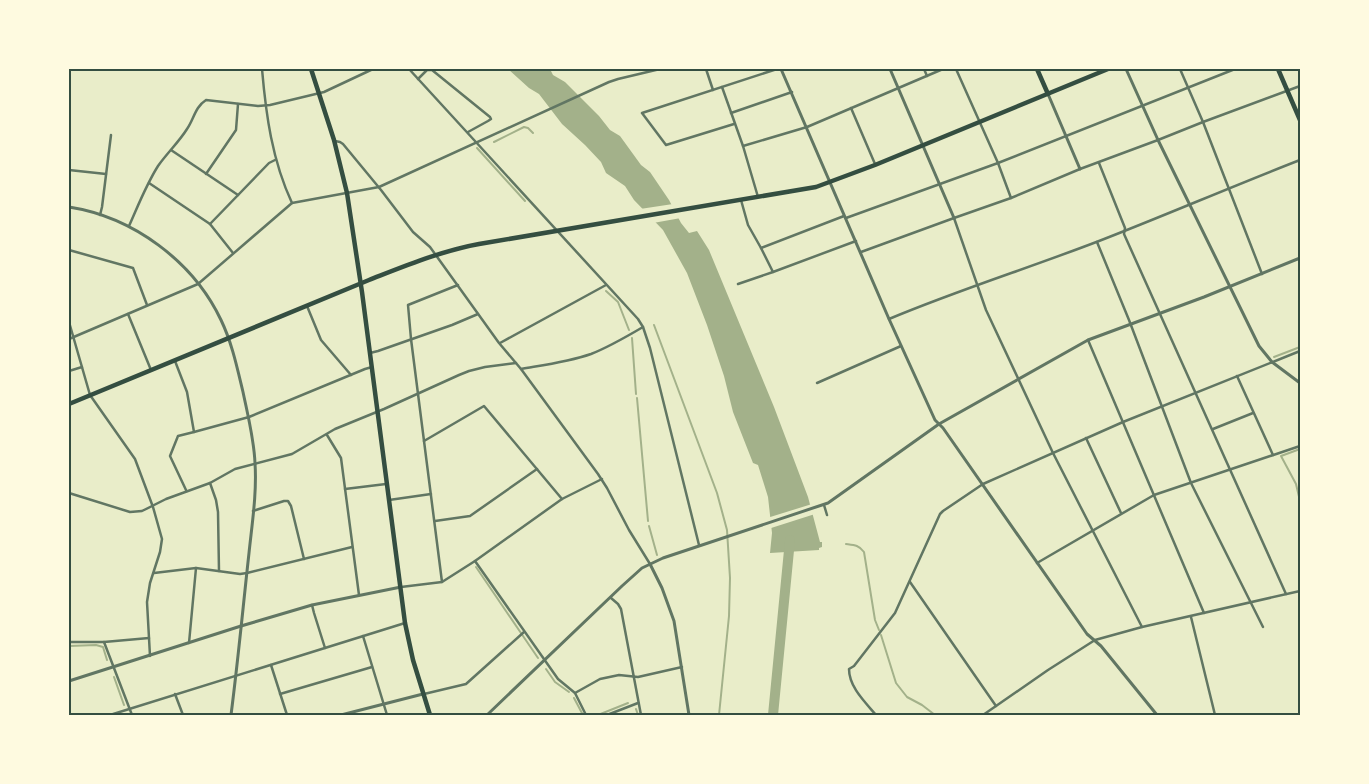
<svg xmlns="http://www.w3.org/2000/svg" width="1369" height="784" viewBox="0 0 1369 784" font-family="'Titillium Web',sans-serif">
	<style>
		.water { fill: #a3b18a }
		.pier { fill: #e9edc9 }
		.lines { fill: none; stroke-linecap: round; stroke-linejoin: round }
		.stream { stroke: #a3b18a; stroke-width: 2 }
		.river { stroke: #a3b18a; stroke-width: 10 }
		.minor { stroke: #617663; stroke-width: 2.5 }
		.tertiary { stroke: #617663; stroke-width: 3 }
		.primary { stroke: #344e41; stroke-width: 4.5 }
		.neatline { fill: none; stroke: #344e41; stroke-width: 2 }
	</style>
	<rect width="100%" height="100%" fill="#e9edc9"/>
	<path class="water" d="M508,69H550L553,75L565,82L599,116L610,130L620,136L641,165L650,172L669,200L681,223L689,233L697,231L709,250L774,407L808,497L820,542H822V547L819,548V550L770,553L772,533L768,497L758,465L753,463L733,412L724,376L707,325L687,273L663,230L634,200L625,186L606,173L601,162L585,145L562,124L539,94L529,88Z"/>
	<g class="pier">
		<path d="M673,204L681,218L653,223L640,209Z"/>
		<path d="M812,504L815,514L768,529L767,518Z"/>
	</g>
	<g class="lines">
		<g class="stream">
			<path d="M494,142L524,127L528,128L533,133"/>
			<path d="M477,148L525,201"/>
			<path d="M606,291L618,302L629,330"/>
			<path d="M654,325L717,493L727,530L730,578L729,616L719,715"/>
			<path d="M632,338L636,394"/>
			<path d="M1274,357L1300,347"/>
			<path d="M637,398L648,521"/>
			<path d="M1300,449L1281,456L1296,484L1300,501"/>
			<path d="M649,526L657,555"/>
			<path d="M846,544C854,545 859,545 864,552L875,620L879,630"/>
			<path d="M476,567L538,658"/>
			<path d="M881,635L896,683L907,697L922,705L935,715"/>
			<path d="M69,646L96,645L103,647L107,660"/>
			<path d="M546,669L555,682L569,692"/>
			<path d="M114,677L124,705"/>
			<path d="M574,698L583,715"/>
			<path d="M636,709L638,715"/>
			<path d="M128,714L129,715"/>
			<path d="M598,715L628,703"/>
		</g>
		<path class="river" d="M773,715L790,540"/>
		<g class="minor">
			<path d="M262,69C266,115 272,160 292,203"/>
			<path d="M409,69L638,319L643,327L650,348L699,545"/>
			<path d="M706,69L713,90"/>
			<path d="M924,69L927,76"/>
			<path d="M956,69L998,163L1011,198"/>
			<path d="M1180,69L1203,122L1262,274"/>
			<path d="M69,70L75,69"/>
			<path d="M418,79L427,70H432L490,117L491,119L488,121L468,132"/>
			<path d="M722,87L743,146L758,197"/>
			<path d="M851,108L875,164"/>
			<path d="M731,113L792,92"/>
			<path d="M734,124L666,145L642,113L777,69"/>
			<path d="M335,141L340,142L343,144L381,190L413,232L430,247L499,343L521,369L598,474L607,488L629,530L650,564"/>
			<path d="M743,146L807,127L943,69"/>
			<path d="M171,150L238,195"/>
			<path d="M1099,163L1125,228L1124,234L1286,594"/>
			<path d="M69,170L106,174"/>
			<path d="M206,174L236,130L238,104"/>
			<path d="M149,183L210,224L233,253"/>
			<path d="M741,200L748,225L761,248L773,272"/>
			<path d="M100,215L102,207L111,135"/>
			<path d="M846,218L998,163L1235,69"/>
			<path d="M954,218L986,310L1053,453L1142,627"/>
			<path d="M210,224L269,163L275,160"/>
			<path d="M129,226C138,206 146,185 158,166C167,153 179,142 187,129C194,119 195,107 206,100L258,106L270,105L324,92L373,69"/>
			<path d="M1097,242L1129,320L1191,483L1263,627"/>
			<path d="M761,248L844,216"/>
			<path d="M69,250L133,268L147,305"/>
			<path d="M861,252L954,218L1011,198L1080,169L1158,140L1203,122L1300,86"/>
			<path d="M738,284L773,272L856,241"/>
			<path d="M307,306L321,340L351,375"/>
			<path d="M128,314L151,370"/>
			<path d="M889,319C958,290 1029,268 1099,241C1166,215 1233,186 1300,160"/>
			<path d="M69,322L90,395L135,459L153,507L162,539L160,552L150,583L147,602L150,656"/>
			<path d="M69,339L198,284L292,203L379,187L609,82L618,79L660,69"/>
			<path d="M1088,340L1204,613"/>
			<path d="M500,343L606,285"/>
			<path d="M370,353L378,351L452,325L478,314"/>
			<path d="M175,361L187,392L194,432L249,417L365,369L372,367"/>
			<path d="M521,369C544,365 568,362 591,354C609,347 626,337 643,327"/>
			<path d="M69,371L82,367"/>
			<path d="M1237,376L1273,455"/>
			<path d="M817,383L901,346"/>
			<path d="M1213,429L1253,413"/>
			<path d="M327,435L341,458L359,595"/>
			<path d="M1086,438L1121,513"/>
			<path d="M424,441L484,406L562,499"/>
			<path d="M210,483L216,500L218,512L219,571"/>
			<path d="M345,489L386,484"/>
			<path d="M186,490L170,456L178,436L194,432"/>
			<path d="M69,493L130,512L142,511L166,499L210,483L235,469L292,454L335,429L384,409L459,375L469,371L485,367L516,363"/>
			<path d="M389,500L431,494"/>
			<path d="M824,505L827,515"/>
			<path d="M253,511L284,501H288L291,506L304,559"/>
			<path d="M435,521L470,516L537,469"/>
			<path d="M475,561L558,679L575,693L586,715"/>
			<path d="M1037,563L1154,495L1300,446"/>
			<path d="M154,573L196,568L240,574L247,573L352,547"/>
			<path d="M442,582L411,339L408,305L458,285"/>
			<path d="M910,582L996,706"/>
			<path d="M401,587L442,582L475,561L562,499L602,479"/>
			<path d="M611,598L618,604L621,609L641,715"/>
			<path d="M312,605L314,613L325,648"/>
			<path d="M1191,617L1215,715"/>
			<path d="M363,636L387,715"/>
			<path d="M69,642H104L149,638"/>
			<path d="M104,642L132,715"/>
			<path d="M189,643L196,568"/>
			<path d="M271,665L287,715"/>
			<path d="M575,693L600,679L619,675L638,677L682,667"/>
			<path d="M175,694L183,715"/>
			<path d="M280,694L372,667"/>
			<path d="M424,694L466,684L524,632"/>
			<path d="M110,715L405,623"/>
			<path d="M607,715L638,703"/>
			<path d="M876,715C865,702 849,687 849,669L854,666L895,613L940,514L943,511L983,484L1123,422L1300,351"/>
			<path d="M983,715L1048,670L1095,640L1142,627L1300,591"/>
		</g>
		<g class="tertiary">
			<path d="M781,69L889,319L935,420L943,428L1087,634L1101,646L1157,715"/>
			<path d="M890,69L954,218"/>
			<path d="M1126,69L1158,140L1259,346L1272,362L1300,383"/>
			<path d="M1048,94L1080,169"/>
			<path d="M69,207C133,217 193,261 221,320C232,343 237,367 243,392C248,416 254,439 255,463C257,493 252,524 249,553C243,607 238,661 231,715"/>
			<path d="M650,564L662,588L674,621L689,715"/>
			<path d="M69,681L241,626L312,605L401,587"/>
			<path d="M341,715L423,694"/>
			<path d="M487,715L622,586L642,568L663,558L828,503L939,424L1088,340L1204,297L1300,258"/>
		</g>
		<g class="primary">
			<path d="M311,69L334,140L347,193L362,292L405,623L413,660L430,715"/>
			<path d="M1037,69L1048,94"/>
			<path d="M1278,69L1300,120"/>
			<path d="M69,404L369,280C405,266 441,251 479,244L816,187L875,165L1108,69"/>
		</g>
	</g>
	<rect width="1369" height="784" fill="none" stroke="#fefae0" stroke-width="140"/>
	<rect x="70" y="70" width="1229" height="644" class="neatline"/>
</svg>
